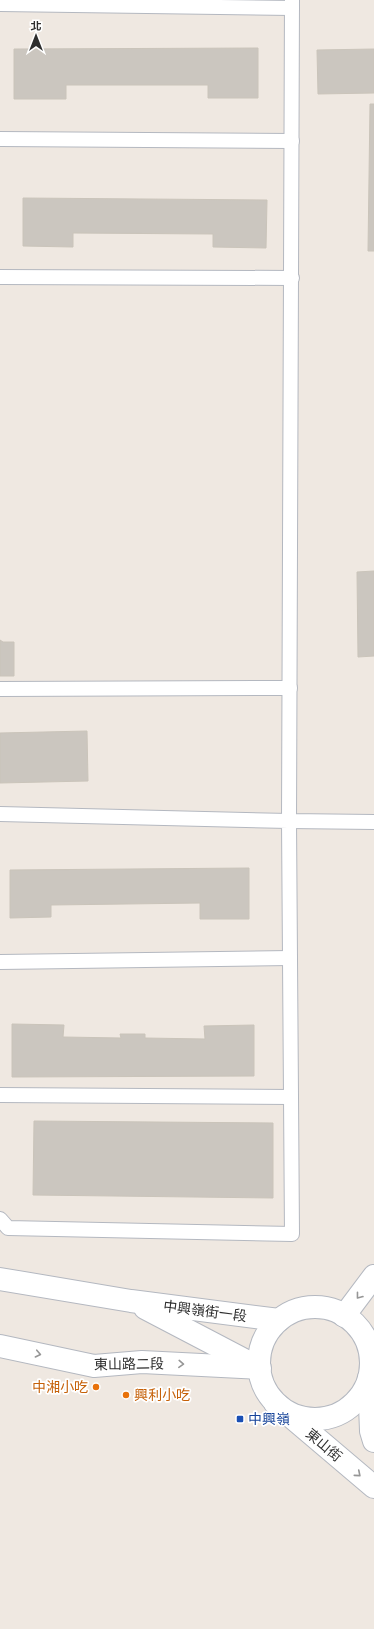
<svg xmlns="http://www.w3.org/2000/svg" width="374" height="1629" viewBox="0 0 374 1629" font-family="'PT Sans','Noto Sans TC',sans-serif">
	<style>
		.building { fill: #cbc6bf; stroke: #cac4ba }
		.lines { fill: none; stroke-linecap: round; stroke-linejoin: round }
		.service-casing { stroke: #b4b8c0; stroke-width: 16 }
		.tertiary-casing { stroke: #b4b8c0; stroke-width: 24 }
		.secondary-casing { stroke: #b4b8c0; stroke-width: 24 }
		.service { stroke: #fff; stroke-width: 14 }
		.tertiary { stroke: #fff; stroke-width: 22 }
		.secondary { stroke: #fff; stroke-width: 22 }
		.oneway { stroke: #969696 }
		.food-dot { fill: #e8710a; stroke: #fff; stroke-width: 1.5 }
		.transit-dot { fill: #1a4fb4; stroke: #fff; stroke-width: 1.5 }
		.labels { text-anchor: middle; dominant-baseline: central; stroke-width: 3.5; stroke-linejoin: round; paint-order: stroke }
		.street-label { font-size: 14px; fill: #2e2e2e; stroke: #fff }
		.food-label { font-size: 14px; fill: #c56008; stroke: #fff; text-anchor: end }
		.transit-label { font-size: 14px; fill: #164399; stroke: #fff; text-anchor: start }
	</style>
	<rect width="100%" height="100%" fill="#efe8e1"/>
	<g class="building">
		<path d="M258,48V98H208V85H66V99H14V49Z"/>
		<path d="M374,49V93L318,94L317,50Z"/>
		<path d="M370,104H374V251H368Z"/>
		<path d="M23,198L267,200L266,248L213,247V234L73,233V247L23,246Z"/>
		<path d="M374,571V656L358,657L357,572Z"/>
		<path d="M0,640L3,642H14V676H0Z"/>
		<path d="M87,731L88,781L0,783V733Z"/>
		<path d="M249,868V919H200V903L51,905V917L10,918V870Z"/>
		<path d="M12,1024L64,1025L63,1037L121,1038L120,1034H145V1038L205,1039L204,1026L254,1025V1076L12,1077Z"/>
		<path d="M34,1121L273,1123V1198L33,1195Z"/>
	</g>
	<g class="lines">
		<g class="service-casing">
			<g id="service">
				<path d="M292,0L289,821L374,822"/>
				<path d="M0,4L292,8"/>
				<path d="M0,139L292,141"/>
				<path d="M0,277L292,278"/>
				<path d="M0,689L290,688"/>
				<path d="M0,814L289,821L292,1234L8,1228L0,1219"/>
				<path d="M0,962L290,958"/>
				<path d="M0,1095L291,1097"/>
			</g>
		</g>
		<g class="tertiary-casing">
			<g id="tertiary">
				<path d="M369,1378L371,1431L374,1441"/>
				<path d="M275,1403L374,1487"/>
			</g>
		</g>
		<g class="secondary-casing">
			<g id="secondary">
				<path d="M0,1279L131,1301L279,1320"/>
				<circle cx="315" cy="1363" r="56"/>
				<path d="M145,1308L254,1365"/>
				<path d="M344,1316L374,1276"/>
				<path d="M0,1346L94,1366L142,1362L260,1368"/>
			</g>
		</g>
		<use href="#service" class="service"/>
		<use href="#tertiary" class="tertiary"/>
		<use href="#secondary" class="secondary"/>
	</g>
	<defs><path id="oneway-chevron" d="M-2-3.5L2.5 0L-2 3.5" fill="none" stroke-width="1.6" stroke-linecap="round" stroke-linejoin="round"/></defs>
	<g class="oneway">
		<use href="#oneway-chevron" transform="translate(359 1296) rotate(128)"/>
		<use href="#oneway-chevron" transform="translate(38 1354) rotate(12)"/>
		<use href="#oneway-chevron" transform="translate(181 1364) rotate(3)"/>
		<use href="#oneway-chevron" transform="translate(358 1474) rotate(40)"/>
	</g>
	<g class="food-dot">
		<circle cx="96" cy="1387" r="4"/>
		<circle cx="126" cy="1395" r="4"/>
	</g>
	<rect class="transit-dot" x="236" y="1415" width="8" height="8" rx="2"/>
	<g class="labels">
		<g class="street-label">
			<text transform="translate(205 1311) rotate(7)">中興嶺街一段</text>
			<text transform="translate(129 1364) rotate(-1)">東山路二段</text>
			<text transform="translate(324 1445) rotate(40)">東山街</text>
		</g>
		<g class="food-label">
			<text x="88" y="1387">中湘小吃</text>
			<text x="134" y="1395" text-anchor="start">興利小吃</text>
		</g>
		<g class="transit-label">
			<text x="248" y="1419">中興嶺</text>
		</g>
	</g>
	<g transform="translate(36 36)" stroke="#ffffff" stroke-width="3" paint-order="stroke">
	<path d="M0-3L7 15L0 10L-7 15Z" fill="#2e2e2e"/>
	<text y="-6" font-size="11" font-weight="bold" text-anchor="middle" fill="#2e2e2e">北</text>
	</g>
</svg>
